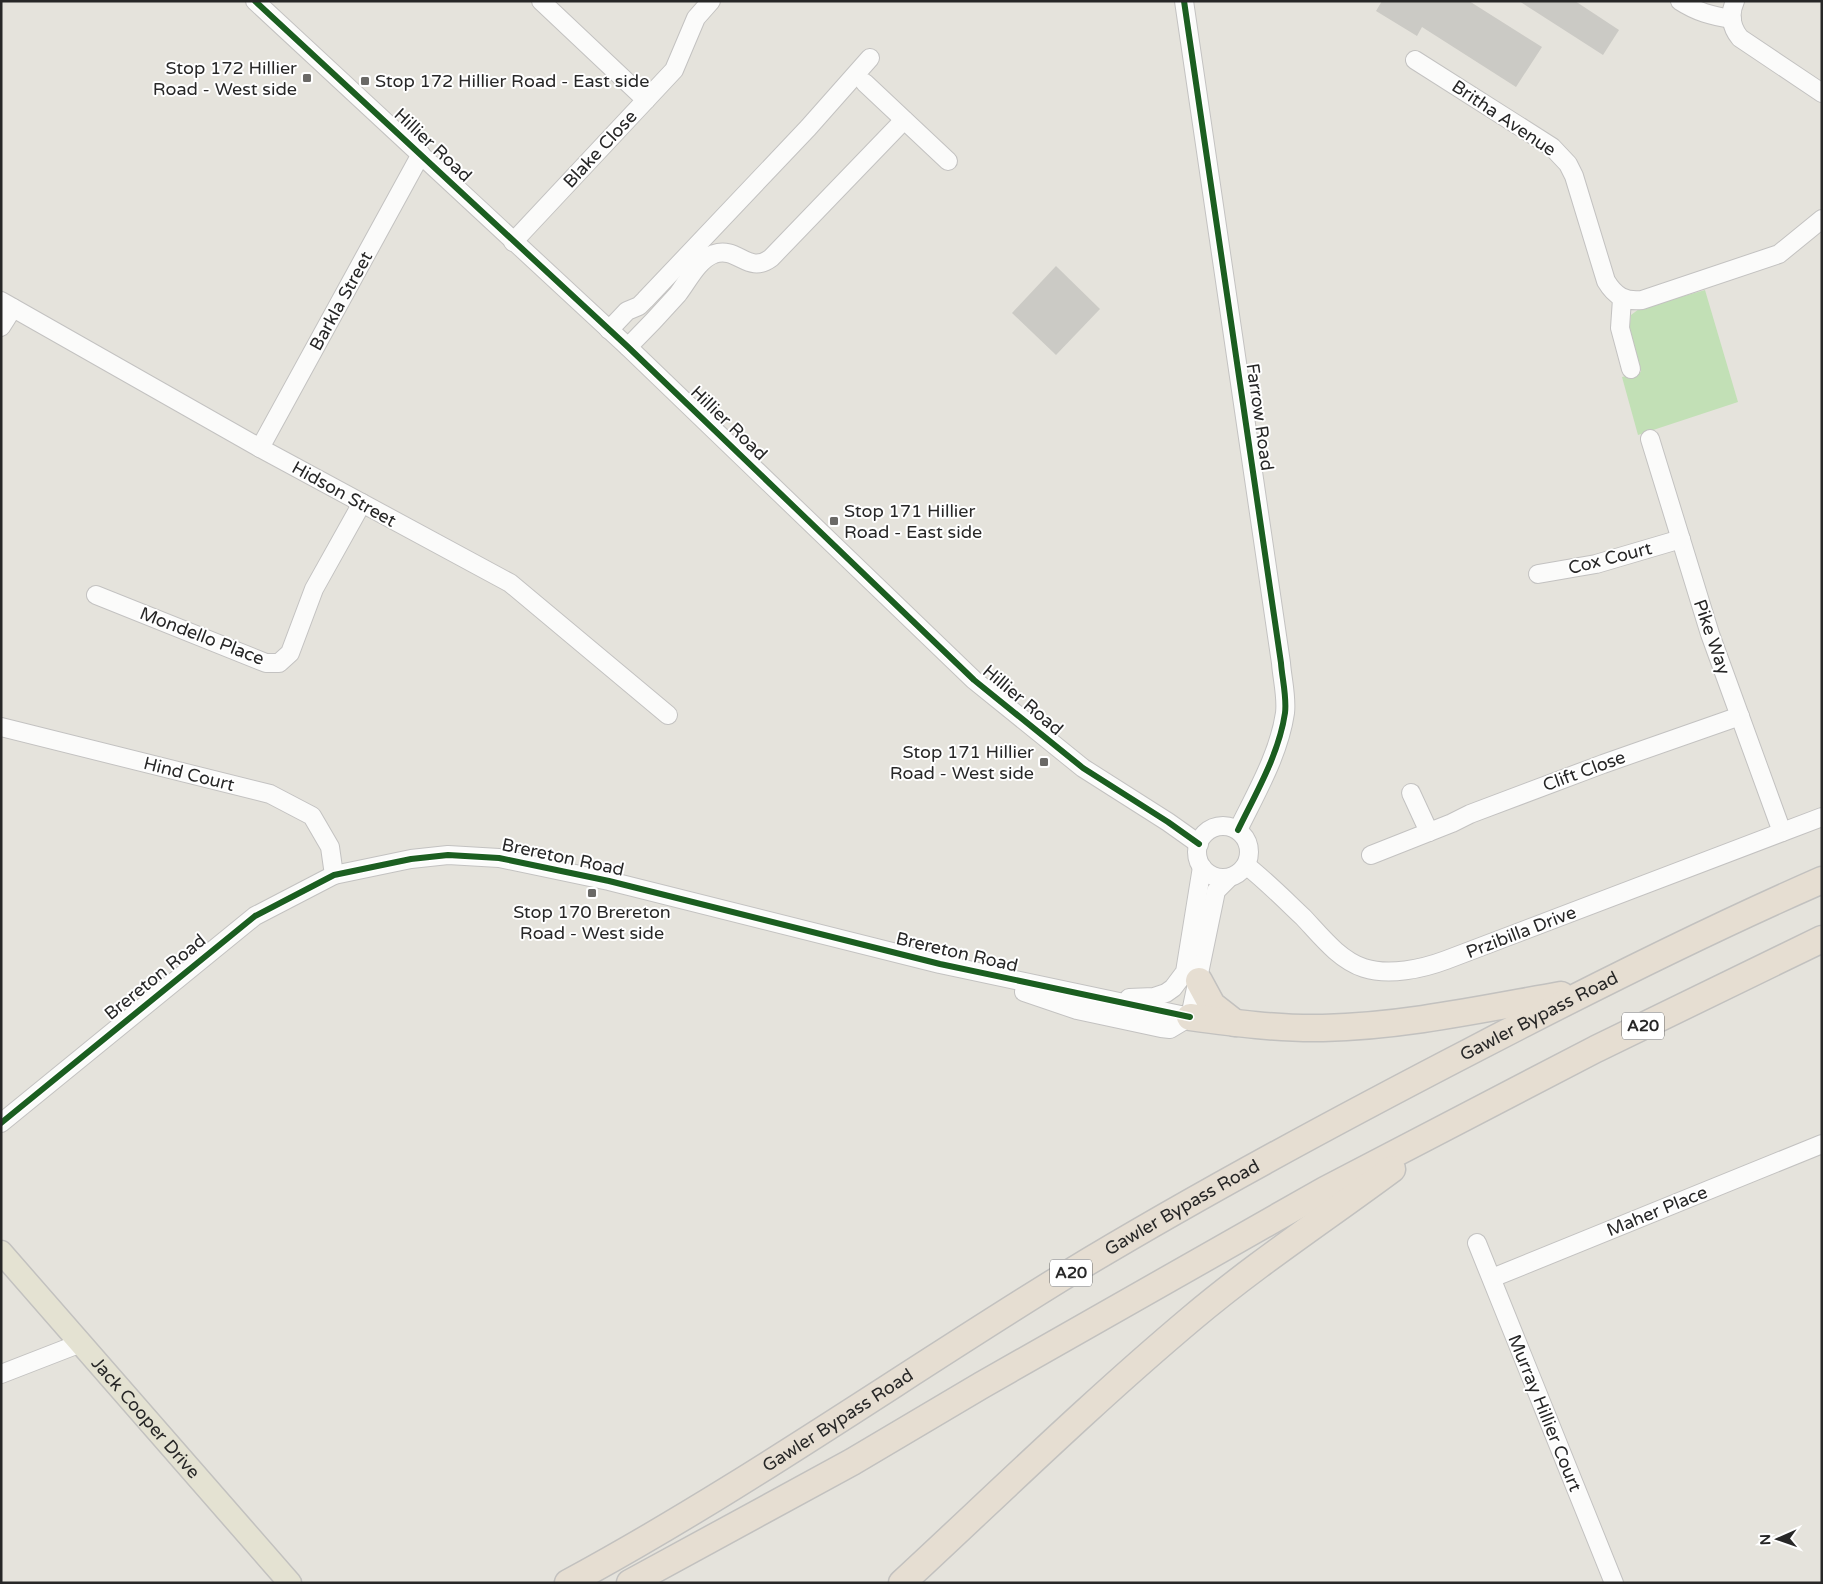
<svg xmlns="http://www.w3.org/2000/svg" width="1823" height="1584" viewBox="0 0 1823 1584" font-family="'Varela Round',sans-serif">
	<style>
		.green { fill: #c2e0b6 }
		.building { fill: #cbcac5 }
		.lines { fill: none; stroke-linecap: round; stroke-linejoin: round }
		.minor-casing { stroke: #c3c2c1; stroke-width: 20 }
		.major-casing { stroke: #c2c1bf; stroke-width: 25 }
		.highway-casing { stroke: #c2c1bf; stroke-width: 29 }
		.minor { stroke: #fbfbfa; stroke-width: 18 }
		.major { stroke: #e4e2d2; stroke-width: 22 }
		.highway { stroke: #e6ded2; stroke-width: 26 }
		.cycleway-casing { stroke: #fff; stroke-width: 9 }
		.cycleway { stroke: #1b5e20; stroke-width: 6 }
		.poi-dot { fill: #6a6966; stroke: #fff; stroke-width: 2 }
		.labels { text-anchor: middle; dominant-baseline: central; stroke-width: 4; stroke-linejoin: round; paint-order: stroke }
		.shield { fill: #fff; stroke: #686868; stroke-width: 1 }
		.shield-label { font-size: 16px; font-weight: bold; fill: #272727 }
		.poi-label { font-size: 18px; fill: #272727; stroke: #fff; text-anchor: end }
		.street-label { font-size: 18px; fill: #272727; stroke: #fff }
	</style>
	<rect width="100%" height="100%" fill="#e5e3dc"/>
	<path class="green" d="M1705,290L1738,402L1638,435L1622,377L1641,372L1629,332L1631,315L1639,309Z"/>
	<g class="building">
		<path d="M1382,1H1469L1542,47L1516,87L1422,27L1417,36L1376,11Z"/>
		<path d="M1519,1H1575L1619,30L1603,55Z"/>
		<path d="M1056,266L1100,309L1056,355L1012,313Z"/>
	</g>
	<g class="lines">
		<g class="minor-casing">
			<g id="minor">
				<path d="M255,1L628,347L974,680L1083,768L1168,822L1199,844"/>
				<path d="M541,1L646,100"/>
				<path d="M1184,1L1281,663C1282,678 1287,697 1285,713C1279,754 1256,793 1238,830"/>
				<path d="M1680,1C1697,12 1712,16 1732,19"/>
				<path d="M1735,1C1729,14 1731,27 1740,38L1822,93"/>
				<path d="M1415,60L1552,147L1568,164L1574,176L1606,281C1615,296 1625,302 1642,300L1779,254L1822,219"/>
				<path d="M865,83L948,161"/>
				<path d="M513,242L674,70L696,18L711,1"/>
				<path d="M1622,299L1620,328L1631,369"/>
				<path d="M1,301L260,448L510,583L668,715"/>
				<path d="M1,327L13,308"/>
				<path d="M609,330L627,311L639,306L645,300L808,128L870,58"/>
				<path d="M628,347C645,330 662,312 678,294C688,281 698,260 714,254C738,246 748,275 771,258L904,120"/>
				<path d="M1650,439L1710,634L1782,832"/>
				<path d="M260,448L421,154"/>
				<path d="M1538,574L1596,564L1681,539"/>
				<path d="M96,595L266,663H279L290,653L314,589L362,503"/>
				<path d="M1,727L270,794L312,816L330,847L334,875"/>
				<path d="M1411,793L1429,832"/>
				<circle cx="1223" cy="852" r="26"/>
				<path d="M1371,855L1452,823L1470,814L1603,764L1740,716"/>
				<path d="M1246,865C1266,881 1284,899 1303,917C1320,935 1339,960 1364,968C1389,976 1422,969 1446,960L1822,817"/>
				<path d="M1024,992L1077,1010L1161,1028L1170,1029L1190,1017L1216,891L1229,878"/>
				<path d="M1129,998L1154,997L1166,993L1173,988L1185,972L1202,867"/>
				<path d="M1,1123L255,916L334,875L411,859L448,855L499,858L609,881L940,964L1190,1017"/>
				<path d="M1477,1243L1614,1583"/>
				<path d="M1492,1278L1822,1144"/>
				<path d="M1,1374L81,1343"/>
			</g>
		</g>
		<g class="major-casing">
			<g id="major">
				<path id="s1" d="M1,1252L290,1583"/>
			</g>
		</g>
		<g class="highway-casing">
			<g id="highway">
				<path d="M1199,981L1212,1005L1235,1023"/>
				<path d="M1190,1017C1234,1023 1279,1029 1323,1028C1404,1026 1482,1009 1561,995"/>
				<path id="s2" d="M568,1583C740,1490 900,1377 1066,1275C1198,1195 1334,1122 1471,1051C1586,991 1703,932 1822,880"/>
				<path d="M630,1583L852,1462L982,1385L1325,1190L1596,1049L1822,939"/>
				<path d="M902,1583C998,1494 1092,1402 1192,1318C1256,1264 1326,1218 1392,1169"/>
			</g>
		</g>
		<use href="#minor" class="minor"/>
		<use href="#major" class="major"/>
		<use href="#highway" class="highway"/>
		<g class="cycleway-casing">
			<g id="cycleway">
				<path d="M255,1L628,347L974,680L1083,768L1168,822L1199,844"/>
				<path d="M1184,1L1281,663C1282,678 1287,697 1285,713C1279,754 1256,793 1238,830"/>
				<path d="M1,1123L255,916L334,875L411,859L448,855L499,858L609,881L940,964L1190,1017"/>
			</g>
		</g>
		<use href="#cycleway" class="cycleway"/>
	</g>
	<g class="poi-dot">
		<rect x="302" y="73" width="10" height="10" rx="2.5"/>
		<rect x="360" y="76" width="10" height="10" rx="2.5"/>
		<rect x="829" y="516" width="10" height="10" rx="2.5"/>
		<rect x="1039" y="757" width="10" height="10" rx="2.5"/>
		<rect x="587" y="888" width="10" height="10" rx="2.5"/>
	</g>
	<g class="labels">
		<g class="shield">
			<rect x="1622" y="1012.5" width="42" height="27" rx="4"/>
			<rect x="1050" y="1259.5" width="42" height="27" rx="4"/>
		</g>
		<g class="shield-label">
			<text x="1643" y="1026">A20</text>
			<text x="1071" y="1273">A20</text>
		</g>
		<g class="poi-label">
			<text x="297" y="68">Stop 172 Hillier<tspan x="297" dy="21">Road - West side</tspan></text>
			<text x="375" y="81" text-anchor="start">Stop 172 Hillier Road - East side</text>
			<text x="844" y="511" text-anchor="start">Stop 171 Hillier<tspan x="844" dy="21">Road - East side</tspan></text>
			<text x="1034" y="752">Stop 171 Hillier<tspan x="1034" dy="21">Road - West side</tspan></text>
			<text x="592" y="912" text-anchor="middle">Stop 170 Brereton<tspan x="592" dy="21">Road - West side</tspan></text>
		</g>
		<g class="street-label">
			<text transform="translate(1504 118) rotate(34)">Britha Avenue</text>
			<text transform="translate(433 145) rotate(43)">Hillier Road</text>
			<text transform="translate(600 149) rotate(-47)">Blake Close</text>
			<text transform="translate(341 301) rotate(-61)">Barkla Street</text>
			<text transform="translate(1260 417) rotate(82)">Farrow Road</text>
			<text transform="translate(729 423) rotate(44)">Hillier Road</text>
			<text transform="translate(344 494) rotate(29)">Hidson Street</text>
			<text transform="translate(1610 558) rotate(-14)">Cox Court</text>
			<text transform="translate(202 636) rotate(21)">Mondello Place</text>
			<text transform="translate(1712 637) rotate(71)">Pike Way</text>
			<text transform="translate(1023 700) rotate(40)">Hillier Road</text>
			<text transform="translate(1584 771) rotate(-20)">Clift Close</text>
			<text transform="translate(189 774) rotate(14)">Hind Court</text>
			<text transform="translate(563 857) rotate(12)">Brereton Road</text>
			<text transform="translate(1521 932) rotate(-21)">Przibilla Drive</text>
			<text transform="translate(957 952) rotate(13)">Brereton Road</text>
			<text transform="translate(155 977) rotate(-39)">Brereton Road</text>
			<text stroke="none"><textPath href="#s2" startOffset="1125">Gawler Bypass Road</textPath></text>
			<text stroke="none"><textPath href="#s2" startOffset="720">Gawler Bypass Road</textPath></text>
			<text transform="translate(1657 1211) rotate(-22)">Maher Place</text>
			<text transform="translate(1545 1413) rotate(68)">Murray Hillier Court</text>
			<text stroke="none"><textPath href="#s1" startOffset="220">Jack Cooper Drive</textPath></text>
			<text stroke="none"><textPath href="#s2" startOffset="315">Gawler Bypass Road</textPath></text>
		</g>
	</g>
	<rect width="1823" height="1584" fill="none" stroke="#272727" stroke-width="5"/>
	<g transform="translate(1778 1539) rotate(268)" stroke="#ffffff" stroke-width="4" paint-order="stroke">
	<path d="M0-4L9 19L0 12L-9 19Z" fill="#272727"/>
	<text y="-8" font-size="14" font-weight="bold" text-anchor="middle" fill="#272727">N</text>
	</g>
</svg>
